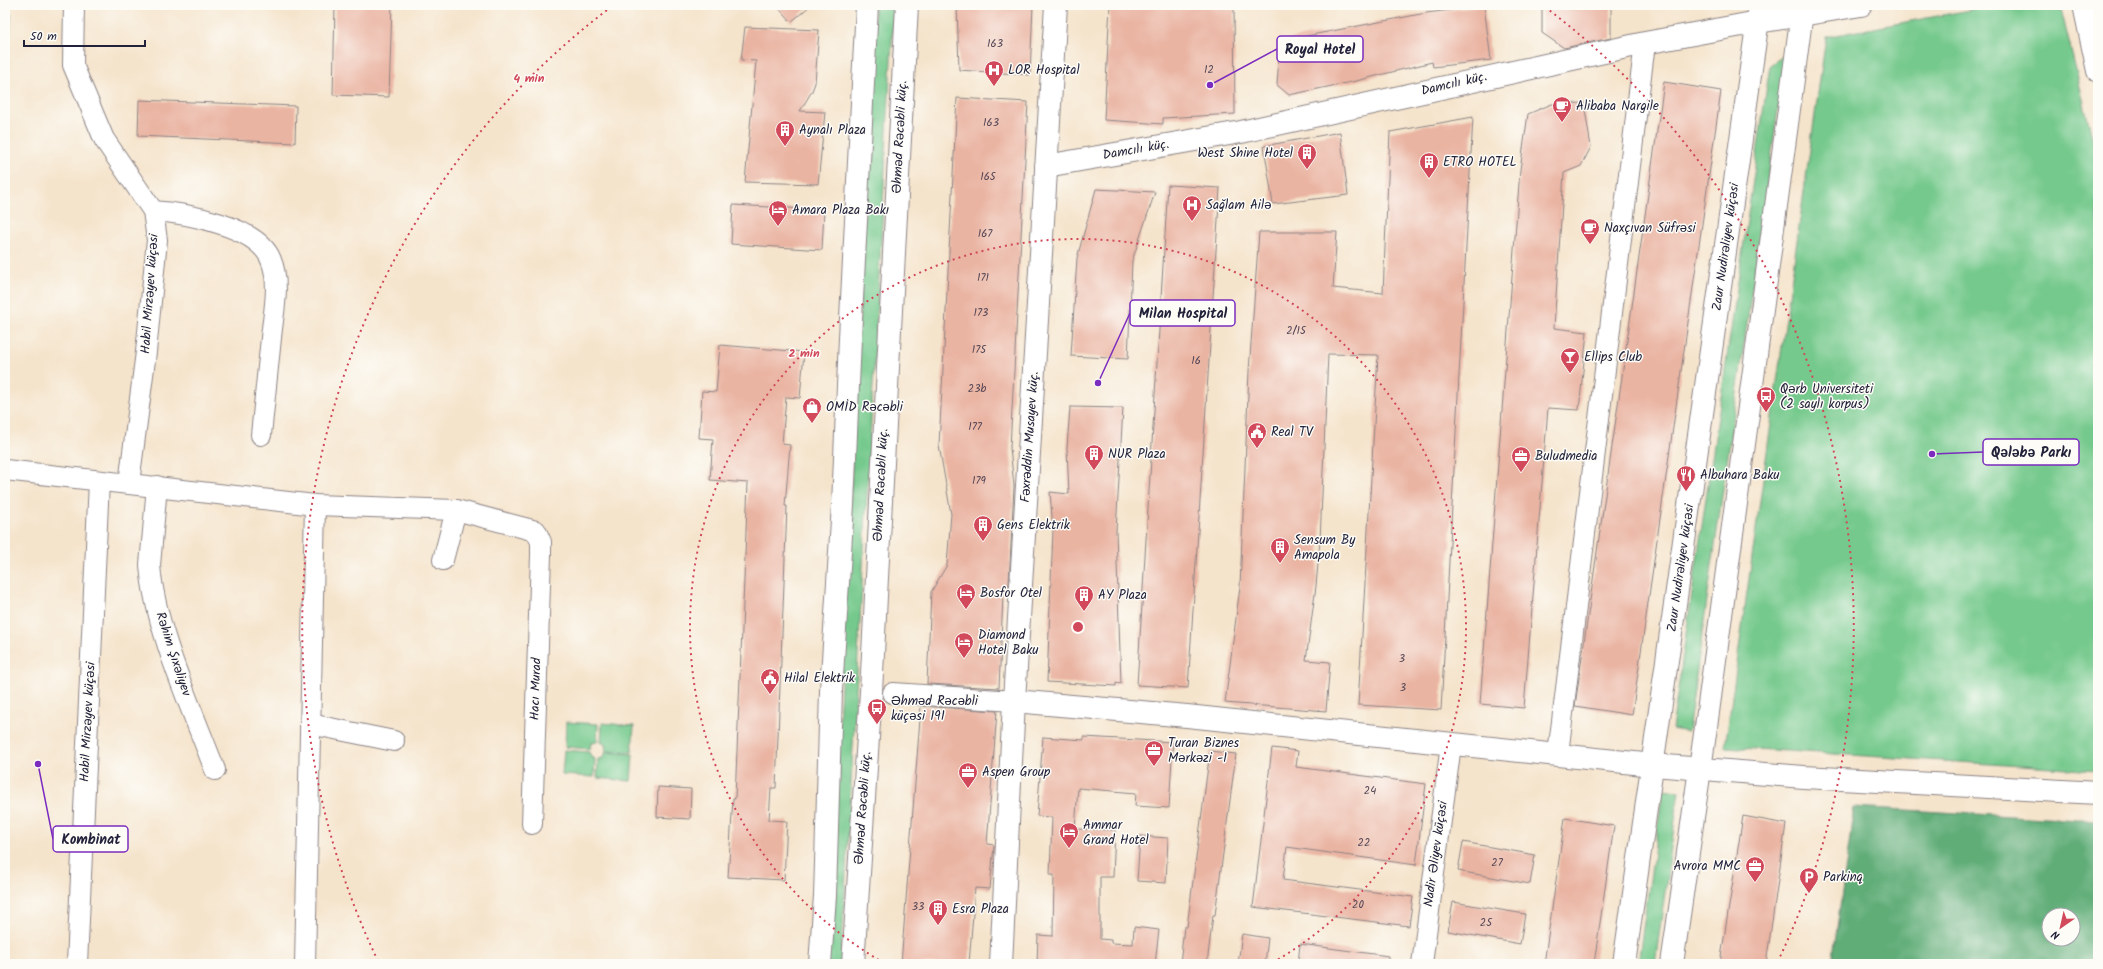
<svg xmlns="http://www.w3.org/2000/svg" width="2103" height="969" viewBox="0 0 2103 969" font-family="Kalam,sans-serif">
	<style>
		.green { fill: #75c98c; stroke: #4c7664 }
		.forest { fill: #60ad78; stroke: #41685a; fill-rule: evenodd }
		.building { fill: #eab4a2 }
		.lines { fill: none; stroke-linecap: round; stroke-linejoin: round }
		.street-casing { stroke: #8c8384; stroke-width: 22 }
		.secondary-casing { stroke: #8c8384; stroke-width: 24 }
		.street { stroke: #fff; stroke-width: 20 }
		.secondary { stroke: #fff; stroke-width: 22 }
		.ring { fill: none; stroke: #d1495b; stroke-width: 2; stroke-dasharray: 2 4 }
		.labels { text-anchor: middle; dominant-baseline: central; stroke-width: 3; stroke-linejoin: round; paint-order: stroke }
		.number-label { font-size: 11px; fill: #544655 }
		.poi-label { font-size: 13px; fill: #22223b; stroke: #fdfcf7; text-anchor: start }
		.street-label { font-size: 13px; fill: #22223b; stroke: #fdfcf7 }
		.centre { fill: #d1495b; stroke: #fdfcf7; stroke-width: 2 }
		.ring-label { font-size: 12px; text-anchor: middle; font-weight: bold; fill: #d1495b; stroke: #fdfcf7; stroke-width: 3; stroke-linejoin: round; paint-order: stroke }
		.leader { fill: none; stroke: #7b2cbf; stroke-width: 1.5 }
		.callout-dot { fill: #7b2cbf; stroke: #fdfcf7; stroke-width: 1.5 }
		.callout { fill: #fdfcf7; stroke: #7b2cbf; stroke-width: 1.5 }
		.callout-label { font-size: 14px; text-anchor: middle; font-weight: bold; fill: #22223b }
	</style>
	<rect width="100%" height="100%" fill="#fdfcf7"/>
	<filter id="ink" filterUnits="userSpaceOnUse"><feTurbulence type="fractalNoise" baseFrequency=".025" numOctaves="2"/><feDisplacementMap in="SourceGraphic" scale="8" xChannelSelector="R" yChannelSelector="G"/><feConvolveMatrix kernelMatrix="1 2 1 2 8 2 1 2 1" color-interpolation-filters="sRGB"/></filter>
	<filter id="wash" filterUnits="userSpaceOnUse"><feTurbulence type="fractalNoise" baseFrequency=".012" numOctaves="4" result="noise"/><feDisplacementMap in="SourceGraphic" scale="16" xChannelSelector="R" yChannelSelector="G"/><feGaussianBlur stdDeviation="0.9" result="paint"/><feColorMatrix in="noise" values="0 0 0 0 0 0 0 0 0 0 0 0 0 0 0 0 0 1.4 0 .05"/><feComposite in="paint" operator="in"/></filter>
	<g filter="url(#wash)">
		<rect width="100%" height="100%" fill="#f5e4cc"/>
		<g class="green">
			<path d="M875,5H894L841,964H827Z"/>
			<path d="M1996,5H2060L2098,161V771L1725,747L1826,37Z"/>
			<path d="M1786,54L1688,732L1672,729L1770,65Z"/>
			<path d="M566,722L598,724L597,742L591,743L590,749L565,747Z"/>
			<path d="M602,723L634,726L632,752L606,751L605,744L601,742Z"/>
			<path d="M564,750L589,752L591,757L595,759L594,777L562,775Z"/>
			<path d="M606,752L633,754L631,781L597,778L598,759L603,758Z"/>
			<path d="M1663,789L1679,791L1655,964H1638Z"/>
		</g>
		<g class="forest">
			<path d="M5,14H11L9,49H5Z"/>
			<path d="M1854,807L2098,821V964H1832ZM2049,915H2073V939H2049Z"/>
		</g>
		<g id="blocks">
			<g class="building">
				<path d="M335,5H392L389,97L333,95Z"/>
				<path d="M776,5H811L791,22Z"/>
				<path d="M957,5H1033L1030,75L959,70Z"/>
				<path d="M1110,5H1234L1235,114L1163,118V124L1104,120Z"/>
				<path d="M1542,5H1611V38L1564,48L1542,33Z"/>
				<path d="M1484,6L1491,60L1433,67L1432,62L1356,81L1289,95L1277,85L1280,41L1426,13Z"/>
				<path d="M745,27L819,30L815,83L812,91L800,111L825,112L818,184L745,182L756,61L741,60Z"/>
				<path d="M1664,82L1721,91L1632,715L1575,706Z"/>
				<path d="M957,98L1028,102L1010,448L1014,486L1009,584L1003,596L999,688L927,684L931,592L947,565L951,514L939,445Z"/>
				<path d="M139,100L296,106L295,143L138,136Z"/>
				<path d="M1584,103L1591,147L1581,166L1564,173L1554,328L1587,332L1579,410L1548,408L1524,708L1480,704L1520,170L1528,114L1552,104Z"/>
				<path d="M1473,117L1441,710L1358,705L1378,355L1328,354L1320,541L1316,586L1306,660L1330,662L1326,711L1225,703L1240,587L1249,371L1259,232H1337L1333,288L1383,293L1390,132Z"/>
				<path d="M1340,132L1348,195L1273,204L1264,146Z"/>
				<path d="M1168,185L1220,188L1188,688L1137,685Z"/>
				<path d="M1096,189L1155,192L1132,261L1128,359L1071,356L1077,258Z"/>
				<path d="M733,205L824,210L822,250L731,244Z"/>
				<path d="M720,345L804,352L800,398L786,397L782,444L790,445L785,506H787L776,788H771L769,820L787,821L784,880L728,877L733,799H735L748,483L710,480L713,439L699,438L702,391L716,392Z"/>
				<path d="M1070,407L1123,408L1116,531L1121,684L1116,683V686L1047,682L1053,530L1050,492L1069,494L1067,448Z"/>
				<path d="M921,706L997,711L987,844L994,845L990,889L975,888L969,964H901Z"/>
				<path d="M1043,737L1084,740V737L1173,742L1169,808L1135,806L1136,793L1078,788L1075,829L1115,830L1113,877H1100V939L1111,940V943L1133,944L1134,927L1159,930L1155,964H1037L1038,935L1053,936L1054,875H1050L1052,817L1037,816Z"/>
				<path d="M1272,748L1298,751L1296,767L1426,784L1416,865L1287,847L1283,880L1413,897L1409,926L1253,907Z"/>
				<path d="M1210,751L1236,754L1215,915H1213L1207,964H1180L1184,927H1187Z"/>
				<path d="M658,787L691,789L690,819L657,817Z"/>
				<path d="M1743,816L1786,824L1766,964H1720Z"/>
				<path d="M1565,818L1614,826L1594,964H1544Z"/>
				<path d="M1140,836L1168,838L1166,883L1137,881Z"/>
				<path d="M1463,842L1535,855L1530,884L1458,871Z"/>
				<path d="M1453,902L1525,914L1520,944L1448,931Z"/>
				<path d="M1242,934L1268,938L1265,964H1238Z"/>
				<path d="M1300,944L1388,956V964H1298Z"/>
			</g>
		</g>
	</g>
	<g filter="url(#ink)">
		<use href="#blocks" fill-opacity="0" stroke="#8c8384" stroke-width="1"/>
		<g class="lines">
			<g class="street-casing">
				<g id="street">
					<path d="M74,5L73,65L104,139L153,211L157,240L146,352L129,483"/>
					<path d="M153,211C186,213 258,226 271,260C281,284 273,314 271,338C268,370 264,403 261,435"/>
					<path d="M5,470L315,505L456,510L536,531L541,542V555L532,824"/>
					<path d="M157,486L150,565C155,630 192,709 215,770"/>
					<path d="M443,560L456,510"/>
					<path d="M893,693L1014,701"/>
					<path d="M310,724L394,741"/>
					<path d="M1558,754L1645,43"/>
					<path d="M77,964L99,481"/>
					<path d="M305,964L315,505"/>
					<path d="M1422,964L1451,745"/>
				</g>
			</g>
			<g class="secondary-casing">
				<g id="secondary">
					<path d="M2084,5L2098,71"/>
					<path d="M1046,166L1241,132L1645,43L1758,22L1861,5"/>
					<path d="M1014,701L1187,716L1653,765L1804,777L2098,793"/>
					<path d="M820,964L825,896L831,691L843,505L850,338L867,5"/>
					<path d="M853,964L871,692L907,5"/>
					<path d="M1001,964L1014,701L1056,5"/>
					<path d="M1624,964L1760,5"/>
					<path d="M1672,964L1706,727L1803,5"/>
				</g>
			</g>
			<use href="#street" class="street"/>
			<use href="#secondary" class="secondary"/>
		</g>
	</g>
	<g class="ring">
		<path d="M884 963A388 388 0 1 1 1272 963"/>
		<path d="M378 961A776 776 0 0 1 611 7M1545 7A776 776 0 0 1 1778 961"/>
	</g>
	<defs>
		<g id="hospital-pin" transform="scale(1)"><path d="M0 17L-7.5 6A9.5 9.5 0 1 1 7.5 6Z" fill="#d1495b" stroke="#fdfcf7"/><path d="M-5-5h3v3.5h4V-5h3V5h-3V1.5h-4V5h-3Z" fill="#fff"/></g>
		<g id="cafe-pin" transform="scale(1)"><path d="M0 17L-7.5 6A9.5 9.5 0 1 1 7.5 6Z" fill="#d1495b" stroke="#fdfcf7"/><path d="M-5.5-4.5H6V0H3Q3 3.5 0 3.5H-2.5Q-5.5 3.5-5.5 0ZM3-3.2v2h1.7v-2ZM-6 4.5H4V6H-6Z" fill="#fff"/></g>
		<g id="building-pin" transform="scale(1)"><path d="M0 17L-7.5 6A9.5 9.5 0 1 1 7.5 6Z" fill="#d1495b" stroke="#fdfcf7"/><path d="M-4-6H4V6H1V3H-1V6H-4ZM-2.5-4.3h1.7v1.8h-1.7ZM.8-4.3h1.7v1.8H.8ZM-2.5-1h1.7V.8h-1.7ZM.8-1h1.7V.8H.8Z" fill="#fff"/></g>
		<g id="hotel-pin" transform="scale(1)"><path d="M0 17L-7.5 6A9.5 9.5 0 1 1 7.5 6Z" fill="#d1495b" stroke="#fdfcf7"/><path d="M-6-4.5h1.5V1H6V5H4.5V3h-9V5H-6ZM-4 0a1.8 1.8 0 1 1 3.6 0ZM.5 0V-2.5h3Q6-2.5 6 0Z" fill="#fff"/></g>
		<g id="bar-pin" transform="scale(1)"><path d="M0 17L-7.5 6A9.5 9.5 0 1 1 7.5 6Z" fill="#d1495b" stroke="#fdfcf7"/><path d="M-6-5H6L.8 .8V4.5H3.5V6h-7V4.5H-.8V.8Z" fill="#fff"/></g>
		<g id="bus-pin" transform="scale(1)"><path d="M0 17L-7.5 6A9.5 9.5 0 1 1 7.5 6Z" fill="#d1495b" stroke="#fdfcf7"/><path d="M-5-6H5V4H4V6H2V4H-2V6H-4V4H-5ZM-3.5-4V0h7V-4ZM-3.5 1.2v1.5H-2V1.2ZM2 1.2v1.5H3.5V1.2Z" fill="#fff"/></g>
		<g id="shop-pin" transform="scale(1)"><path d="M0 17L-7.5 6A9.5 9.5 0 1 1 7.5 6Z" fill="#d1495b" stroke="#fdfcf7"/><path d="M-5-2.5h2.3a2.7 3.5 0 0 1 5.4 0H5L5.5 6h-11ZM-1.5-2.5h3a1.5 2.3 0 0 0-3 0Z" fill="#fff"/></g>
		<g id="civic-pin" transform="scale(1)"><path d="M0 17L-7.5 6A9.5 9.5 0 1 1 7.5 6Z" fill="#d1495b" stroke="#fdfcf7"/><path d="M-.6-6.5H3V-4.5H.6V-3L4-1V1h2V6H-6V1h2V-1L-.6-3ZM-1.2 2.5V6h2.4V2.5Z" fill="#fff"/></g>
		<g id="office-pin" transform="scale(1)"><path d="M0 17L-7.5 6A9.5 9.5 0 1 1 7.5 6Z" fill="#d1495b" stroke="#fdfcf7"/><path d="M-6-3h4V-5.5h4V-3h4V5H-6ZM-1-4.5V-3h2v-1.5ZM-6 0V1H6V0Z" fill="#fff"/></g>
		<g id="restaurant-pin" transform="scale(1)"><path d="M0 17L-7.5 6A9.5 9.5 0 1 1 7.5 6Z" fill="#d1495b" stroke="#fdfcf7"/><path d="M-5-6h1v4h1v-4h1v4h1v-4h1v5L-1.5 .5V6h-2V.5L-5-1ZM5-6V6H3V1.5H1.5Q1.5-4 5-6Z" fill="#fff"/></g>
		<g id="parking-pin" transform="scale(1)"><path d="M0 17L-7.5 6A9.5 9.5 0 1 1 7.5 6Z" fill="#d1495b" stroke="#fdfcf7"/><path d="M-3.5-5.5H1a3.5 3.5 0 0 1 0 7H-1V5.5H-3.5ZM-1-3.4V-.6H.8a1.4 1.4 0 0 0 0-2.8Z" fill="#fff"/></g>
	</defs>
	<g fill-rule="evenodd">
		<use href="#hospital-pin" x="994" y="70"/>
		<use href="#cafe-pin" x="1562" y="106"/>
		<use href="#building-pin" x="785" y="130"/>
		<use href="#building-pin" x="1307" y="153"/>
		<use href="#building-pin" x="1429" y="162"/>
		<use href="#hospital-pin" x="1192" y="205"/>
		<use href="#hotel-pin" x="778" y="210"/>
		<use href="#cafe-pin" x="1590" y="228"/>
		<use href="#bar-pin" x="1570" y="357"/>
		<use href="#bus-pin" x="1766" y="396"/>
		<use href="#shop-pin" x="812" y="407"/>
		<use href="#civic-pin" x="1257" y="432"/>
		<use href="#building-pin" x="1094" y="454"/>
		<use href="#office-pin" x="1521" y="456"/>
		<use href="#restaurant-pin" x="1686" y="475"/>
		<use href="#building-pin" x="983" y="525"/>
		<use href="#building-pin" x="1280" y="547"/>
		<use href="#hotel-pin" x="966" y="593"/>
		<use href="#building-pin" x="1084" y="595"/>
		<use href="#hotel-pin" x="964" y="642"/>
		<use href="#civic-pin" x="770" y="678"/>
		<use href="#bus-pin" x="877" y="708"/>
		<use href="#office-pin" x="1154" y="750"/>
		<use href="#office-pin" x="968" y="772"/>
		<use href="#hotel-pin" x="1069" y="832"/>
		<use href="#office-pin" x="1755" y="866"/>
		<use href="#parking-pin" x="1809" y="877"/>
		<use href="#building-pin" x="938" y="909"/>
	</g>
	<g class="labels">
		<g class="number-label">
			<text x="995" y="44">163</text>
			<text x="1209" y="70">12</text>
			<text x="991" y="123">163</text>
			<text x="988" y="177">165</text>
			<text x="985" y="234">167</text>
			<text x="983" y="278">171</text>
			<text x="981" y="313">173</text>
			<text x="1296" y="331">2/15</text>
			<text x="979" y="350">175</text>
			<text x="1196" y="361">16</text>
			<text x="977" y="389">23b</text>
			<text x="975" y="427">177</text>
			<text x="979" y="481">179</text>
			<text x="1402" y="659">3</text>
			<text x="1403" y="688">3</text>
			<text x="1370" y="791">24</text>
			<text x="1364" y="843">22</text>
			<text x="1497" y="863">27</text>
			<text x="1358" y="905">20</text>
			<text x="918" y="907">33</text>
			<text x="1486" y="923">25</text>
		</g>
		<g class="poi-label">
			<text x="1008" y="70">LOR Hospital</text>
			<text x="1576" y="106">Alibaba Nargile</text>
			<text x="799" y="130">Aynalı Plaza</text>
			<text x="1293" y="153" text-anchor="end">West Shine Hotel</text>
			<text x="1443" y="162">ETRO HOTEL</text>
			<text x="1206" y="205">Sağlam Ailə</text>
			<text x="792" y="210">Amara Plaza Bakı</text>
			<text x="1604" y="228">Naxçıvan Süfrəsi</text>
			<text x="1584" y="357">Ellips Club</text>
			<text x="1780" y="389">Qərb Universiteti<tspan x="1780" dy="15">(2 saylı korpus)</tspan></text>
			<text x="826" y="407">OMİD Rəcəbli</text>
			<text x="1271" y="432">Real TV</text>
			<text x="1108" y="454">NUR Plaza</text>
			<text x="1535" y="456">Buludmedia</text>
			<text x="1700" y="475">Albuhara Baku</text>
			<text x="997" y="525">Gens Elektrik</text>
			<text x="1294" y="540">Sensum By<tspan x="1294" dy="15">Amapola</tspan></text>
			<text x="980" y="593">Bosfor Otel</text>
			<text x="1098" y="595">AY Plaza</text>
			<text x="978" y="635">Diamond<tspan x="978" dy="15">Hotel Baku</tspan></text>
			<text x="784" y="678">Hilal Elektrik</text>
			<text x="891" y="701">Əhməd Rəcəbli<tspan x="891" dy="15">küçəsi 191</tspan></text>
			<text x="1168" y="743">Turan Biznes<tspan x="1168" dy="15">Mərkəzi -1</tspan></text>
			<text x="982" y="772">Aspen Group</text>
			<text x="1083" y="825">Ammar<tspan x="1083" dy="15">Grand Hotel</tspan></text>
			<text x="1741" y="866" text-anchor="end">Avrora MMC</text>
			<text x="1823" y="877">Parkinq</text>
			<text x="952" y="909">Esra Plaza</text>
		</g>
		<g class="street-label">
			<text transform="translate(1454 84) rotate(-13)">Damcılı küç.</text>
			<text transform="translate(900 137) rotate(-87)">Əhməd Rəcəbli küç.</text>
			<text transform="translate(1136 150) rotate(-10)">Damcılı küç.</text>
			<text transform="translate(1726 247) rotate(-82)">Zaur Nudirəliyev küçəsi</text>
			<text transform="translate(150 294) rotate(-86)">Habil Mirzəyev küçəsi</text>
			<text transform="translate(1030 437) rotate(-86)">Fəxrəddin Musayev küç.</text>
			<text transform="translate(881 485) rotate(-87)">Əhməd Rəcəbli küç.</text>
			<text transform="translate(1681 568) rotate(-82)">Zaur Nudirəliyev küçəsi</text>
			<text transform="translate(173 654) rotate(72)">Rəhim Şıxəliyev</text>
			<text transform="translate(536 689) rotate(-88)">Hacı Murad</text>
			<text transform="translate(88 722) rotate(-87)">Habil Mirzəyev küçəsi</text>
			<text transform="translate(863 808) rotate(-86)">Əhməd Rəcəbli küç.</text>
			<text transform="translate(1436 854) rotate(-82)">Nadir Əliyev küçəsi</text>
		</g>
	</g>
	<circle cx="1078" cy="627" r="6" class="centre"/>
	<g class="ring-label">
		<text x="529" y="82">4 min</text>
		<text x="804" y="357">2 min</text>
	</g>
	<path class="leader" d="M1210 85L1277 49M1098 383L1130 313M1932 454L1983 452M38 764L53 839"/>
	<g class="callout-dot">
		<circle cx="1210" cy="85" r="4"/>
		<circle cx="1098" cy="383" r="4"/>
		<circle cx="1932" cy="454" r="4"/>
		<circle cx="38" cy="764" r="4"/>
	</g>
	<g class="callout">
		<rect x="1277" y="36" width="86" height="26" rx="4"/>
		<rect x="1130" y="300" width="105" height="26" rx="4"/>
		<rect x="1983" y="439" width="96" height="26" rx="4"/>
		<rect x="53" y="826" width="75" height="26" rx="4"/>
	</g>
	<g class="callout-label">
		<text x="1320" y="54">Royal Hotel</text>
		<text x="1183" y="318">Milan Hospital</text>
		<text x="2031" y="457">Qələbə Parkı</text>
		<text x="91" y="844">Kombinat</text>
	</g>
	<rect width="2103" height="969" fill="none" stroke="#fdfcf7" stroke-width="20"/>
	<g transform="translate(2061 927) rotate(214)"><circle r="19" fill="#fdfcf7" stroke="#a5a5ac"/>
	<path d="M0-3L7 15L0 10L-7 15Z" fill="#d1495b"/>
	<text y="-6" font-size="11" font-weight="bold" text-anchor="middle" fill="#22223b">N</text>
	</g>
	<path d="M24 40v6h121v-6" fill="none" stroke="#22223b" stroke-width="2"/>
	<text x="30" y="40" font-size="12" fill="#22223b" stroke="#fdfcf7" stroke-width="3" paint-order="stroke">50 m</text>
</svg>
